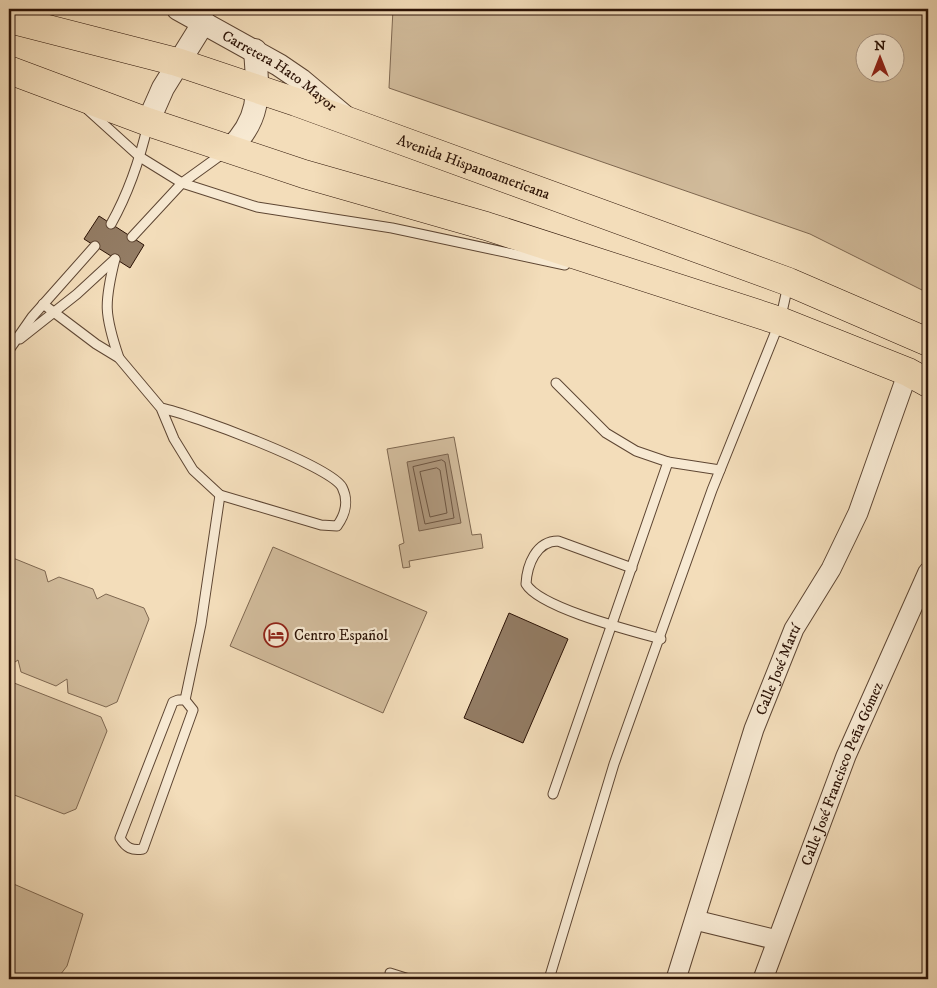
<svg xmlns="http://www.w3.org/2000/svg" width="937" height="988" viewBox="0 0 937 988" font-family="'IM FELL DW Pica',serif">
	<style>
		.green { fill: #d1bb9b; stroke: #7e6750; fill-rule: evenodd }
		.water { fill: #af987d; stroke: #7b634d }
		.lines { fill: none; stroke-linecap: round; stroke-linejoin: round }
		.shore { stroke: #6e5642; stroke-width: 1 }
		.building { fill: #937c64; stroke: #2c1306 }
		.service-casing { stroke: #5e4633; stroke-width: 11 }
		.minor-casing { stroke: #5e4633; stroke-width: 21 }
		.tertiary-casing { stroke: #5e4633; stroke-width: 24 }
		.primary-casing { stroke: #2c1306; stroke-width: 29 }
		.service { stroke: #f7e9d2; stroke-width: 9 }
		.minor { stroke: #f7e9d2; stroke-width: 19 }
		.tertiary { stroke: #f7e9d2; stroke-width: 22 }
		.primary { stroke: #f3ddba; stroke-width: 28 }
		.labels { text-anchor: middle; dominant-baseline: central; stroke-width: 4.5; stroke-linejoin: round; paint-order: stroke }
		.street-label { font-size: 15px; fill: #2c1306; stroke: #f7e9d2 }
		.poi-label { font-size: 15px; fill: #2c1306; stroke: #f7e9d2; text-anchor: start }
	</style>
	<rect width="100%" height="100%" fill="#f3ddba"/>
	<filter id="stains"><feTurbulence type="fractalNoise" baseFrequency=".004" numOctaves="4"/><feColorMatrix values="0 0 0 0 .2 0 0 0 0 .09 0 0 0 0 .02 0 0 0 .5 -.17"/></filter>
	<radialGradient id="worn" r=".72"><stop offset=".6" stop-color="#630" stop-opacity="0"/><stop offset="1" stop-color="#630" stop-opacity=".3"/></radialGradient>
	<g class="green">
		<path d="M13,9H55L51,22Z"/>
		<path d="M393,9H928V293L810,234L389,88ZM864,42H894V72H864Z"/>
		<path d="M454,437L472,535L481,534L483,548L409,561L410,567L403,568L399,545L404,543L387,449Z"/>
		<path d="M273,547L427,612L383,713L230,646Z"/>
		<path d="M13,558L45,571L48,582L59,577L93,589L97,599L106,594L144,608L149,619L117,702L106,707L68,693L67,679L56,686L21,672L18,660L9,666V560Z"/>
		<path d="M9,681L101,717L107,731L76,809L64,814L9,793Z"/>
		<path d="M9,882L83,914L67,966L57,979H9Z"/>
	</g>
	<path class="water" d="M448,454L461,523L419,531L407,462Z"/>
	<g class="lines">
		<g class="shore">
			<path d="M442,460L445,462L454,518L425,524L413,467Z"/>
			<path d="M437,468L440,470L447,513L430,517L420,472Z"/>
		</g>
	</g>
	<g class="building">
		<path d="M99,216L144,245L130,268L84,239Z"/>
		<path d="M509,613L568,639L523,743L464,718Z"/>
	</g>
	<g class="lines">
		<g class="service-casing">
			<g id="service">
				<path d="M88,110L140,157L182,183L257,207L392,228L565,265"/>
				<path d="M111,224C129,192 140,159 148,124"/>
				<path d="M132,237L182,183L225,152"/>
				<path d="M115,259C104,303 104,314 119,358"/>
				<path d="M43,304L96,344L119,358L161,408L174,439L193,470L220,495L321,525L337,526C345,515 349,501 342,487C329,465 190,414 161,408"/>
				<path d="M20,339L77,294L115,259"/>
				<path d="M9,350L32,317L95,246"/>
				<path d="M668,462L720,470"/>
				<path d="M632,568L558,541C536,541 527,565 526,584C540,608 632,631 661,639"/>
				<path d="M178,700H185L193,710L143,849C132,851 126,848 120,838L173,702Z"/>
				<path d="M185,700L201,624L220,495"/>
				<path d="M553,794L668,462L636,451L606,433L556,383"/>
				<path d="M390,973L409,979"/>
				<path d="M549,979L614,764L712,490L780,321L788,285"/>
			</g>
		</g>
		<g class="minor-casing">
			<g id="minor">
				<path d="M695,920L777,940"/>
				<path id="s1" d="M676,979L754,729L794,629L831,569L858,513L908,372"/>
				<path id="s2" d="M763,979L846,756L928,572"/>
			</g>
		</g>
		<g class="tertiary-casing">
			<g id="tertiary">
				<path id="s3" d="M178,9L279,65L301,80L344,116"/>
				<path d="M148,122L163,88L204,22"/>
				<path d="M230,149C262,117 258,92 255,50"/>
			</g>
		</g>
		<g class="primary-casing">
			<g id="primary">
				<path id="s4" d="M9,19L177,62L296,102L789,282L928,342"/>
				<path d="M9,70L148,122L304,174L486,226L780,321L908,372L928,383"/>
			</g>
		</g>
		<use href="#service" class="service"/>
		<use href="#minor" class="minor"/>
		<use href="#tertiary" class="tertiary"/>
		<use href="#primary" class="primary"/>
	</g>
	<defs>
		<g id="hotel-ring" transform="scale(1.25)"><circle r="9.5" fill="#f7e9d2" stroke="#8f2418" stroke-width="1.5"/><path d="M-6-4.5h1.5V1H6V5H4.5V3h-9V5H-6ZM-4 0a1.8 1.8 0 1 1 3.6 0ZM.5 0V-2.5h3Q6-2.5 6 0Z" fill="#8f2418"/></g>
	</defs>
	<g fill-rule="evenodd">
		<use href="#hotel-ring" x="276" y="635"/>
	</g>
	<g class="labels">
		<g class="street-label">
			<text stroke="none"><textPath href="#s3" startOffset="119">Carretera Hato Mayor</textPath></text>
			<text stroke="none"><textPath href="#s4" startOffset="488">Avenida Hispanoamericana</textPath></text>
			<text stroke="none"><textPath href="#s1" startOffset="326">Calle José Martí</textPath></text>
			<text stroke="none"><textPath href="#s2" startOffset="220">Calle José Francisco Peña Gómez</textPath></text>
		</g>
		<g class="poi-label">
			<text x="294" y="635">Centro Español</text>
		</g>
	</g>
	<rect width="937" height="988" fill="none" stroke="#f3ddba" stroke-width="30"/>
	<rect x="10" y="10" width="917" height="968" fill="none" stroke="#2c1306" stroke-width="2.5"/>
	<rect x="15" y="15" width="907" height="958" fill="none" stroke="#2c1306"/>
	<g transform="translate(880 58)"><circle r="24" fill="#f7e9d2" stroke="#a69380"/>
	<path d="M0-4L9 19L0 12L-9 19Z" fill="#8f2418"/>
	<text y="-8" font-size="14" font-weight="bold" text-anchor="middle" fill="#2c1306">N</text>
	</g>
	<rect width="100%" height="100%" filter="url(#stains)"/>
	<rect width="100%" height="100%" fill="url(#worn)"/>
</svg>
